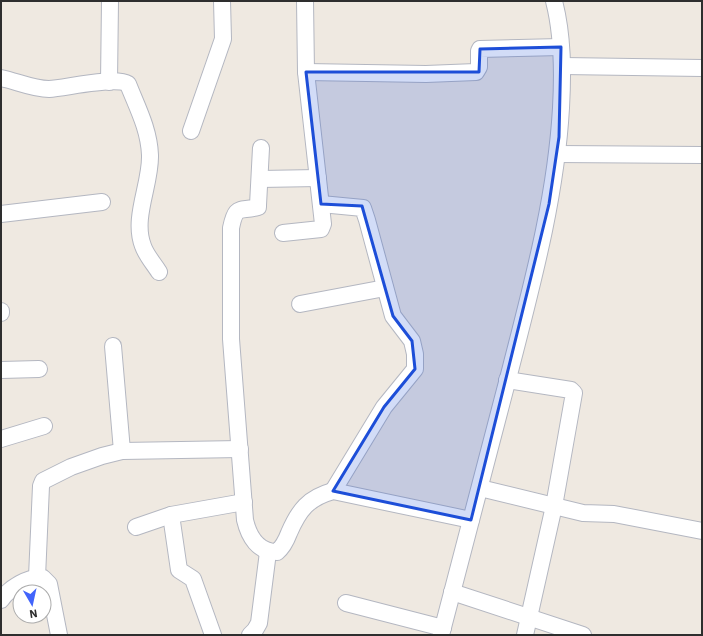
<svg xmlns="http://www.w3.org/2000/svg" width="703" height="636" viewBox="0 0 703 636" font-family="'IBM Plex Sans',sans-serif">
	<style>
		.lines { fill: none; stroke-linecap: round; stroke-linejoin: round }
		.minor-casing { stroke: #b4b7c1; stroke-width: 18 }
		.minor { stroke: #fff; stroke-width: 16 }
		.marked { fill: #1d4ed8; fill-opacity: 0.2; stroke: #1d4ed8; stroke-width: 3; stroke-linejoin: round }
	</style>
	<rect width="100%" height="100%" fill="#efe9e1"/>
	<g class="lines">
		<g class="minor-casing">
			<g id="minor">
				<path d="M563,66L702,68"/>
				<path d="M306,72L426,74L476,72L479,67V51L480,49L561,47"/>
				<path d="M1,78C16,81 33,89 49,89C66,88 115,76 128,84C137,107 149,129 150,155C151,184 132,218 143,246C146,255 154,264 159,272"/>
				<path d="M109,82L110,1"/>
				<path d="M191,131L223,39L222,1"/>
				<path d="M261,148L258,205V207C239,212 236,204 231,228V339L245,520C249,537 258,552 277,552C283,547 286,541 289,533C299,510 308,498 333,491L471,520"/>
				<path d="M557,154L702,155"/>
				<path d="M260,179L318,178"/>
				<path d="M321,204L363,208L367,220L393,316L412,341L415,354V369L384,407L333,491"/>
				<path d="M1,214L102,202"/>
				<path d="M283,233L321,229L323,224L306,72L305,1"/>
				<path d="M300,304L385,288"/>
				<path d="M1,311V313"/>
				<path d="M113,346L122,451"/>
				<path d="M1,370L39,369"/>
				<path d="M507,380L571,390L574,393L554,506L525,635"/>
				<path d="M1,439L44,426"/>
				<path d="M480,488L583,513L614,514L702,531"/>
				<path d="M171,515L179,570L193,579L213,635"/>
				<path d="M136,527L171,515L244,502"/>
				<path d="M37,577L41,486L43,481L71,467L102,456L122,451L240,449"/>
				<path d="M452,592L583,635"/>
				<path d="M1,600C9,588 29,576 43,578L49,584L59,635"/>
				<path d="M346,603L443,628"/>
				<path d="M250,635L255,630L259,623L268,552"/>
				<path d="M441,635C464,545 488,456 511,367C533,281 556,196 561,108C563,72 563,36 554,1"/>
			</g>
		</g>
		<use href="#minor" class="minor"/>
	</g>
	<path class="marked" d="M561,47L559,137L549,204L471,520L333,491L384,407L415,369L412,341L393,316L362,206L321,204L306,72H479L480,49Z"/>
	<rect width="703" height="636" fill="none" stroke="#2e2e2e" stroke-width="4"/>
	<g transform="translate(32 604) rotate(171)"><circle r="19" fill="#ffffff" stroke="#ababab"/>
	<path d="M0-3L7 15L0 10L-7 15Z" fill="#4264fb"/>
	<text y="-6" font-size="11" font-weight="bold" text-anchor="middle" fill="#2e2e2e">N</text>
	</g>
</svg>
